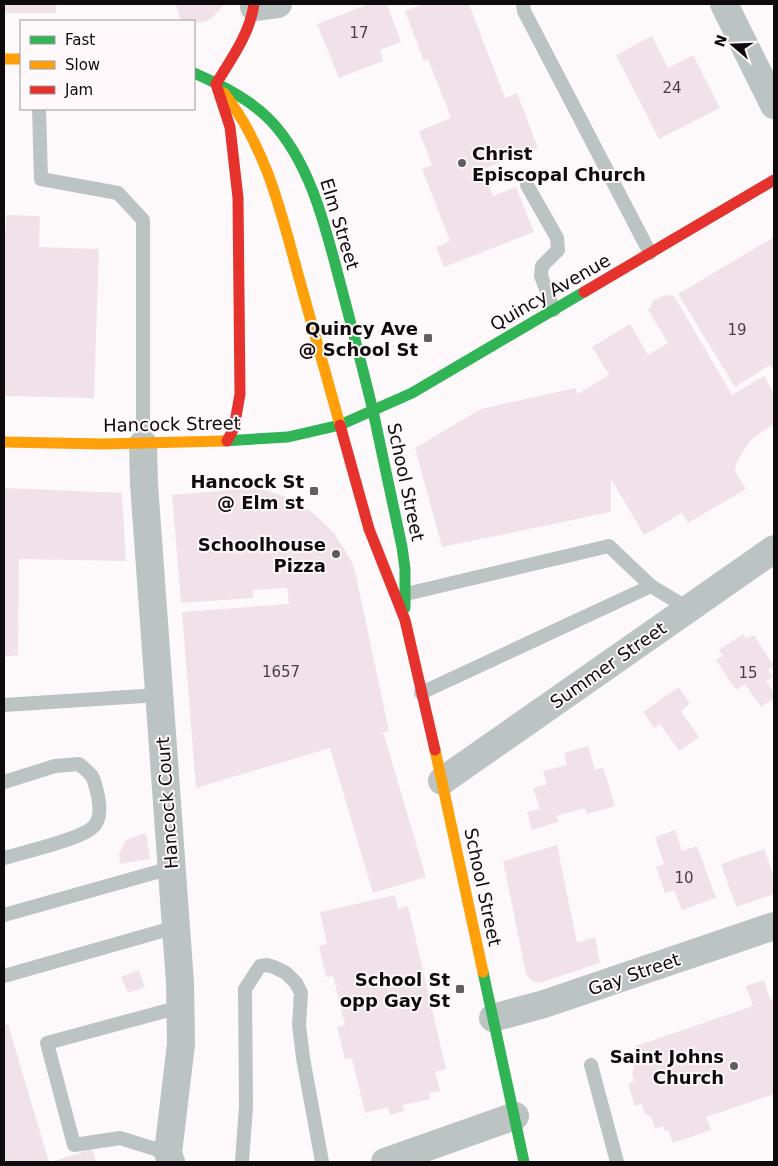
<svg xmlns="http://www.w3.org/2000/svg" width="778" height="1166" viewBox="0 0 778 1166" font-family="'DejaVu Sans',sans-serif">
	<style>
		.building { fill: #f0e2e8 }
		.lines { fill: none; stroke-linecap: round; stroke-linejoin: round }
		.lane { stroke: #bbc3c3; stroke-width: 14 }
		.street { stroke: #bbc3c3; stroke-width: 28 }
		.fast { stroke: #30b455; stroke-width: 11 }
		.slow { stroke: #ff9f0a; stroke-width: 11 }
		.jam { stroke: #e5322d; stroke-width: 11 }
		.poi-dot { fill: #625e60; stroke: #fef8fa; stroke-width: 2 }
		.labels { text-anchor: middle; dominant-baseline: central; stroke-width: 4; stroke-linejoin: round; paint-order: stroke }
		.number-label { font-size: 15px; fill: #474043 }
		.poi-label { font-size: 18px; font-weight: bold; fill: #0f0a0c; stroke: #fef8fa; text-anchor: end }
		.street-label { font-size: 18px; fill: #0f0a0c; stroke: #fef8fa }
	</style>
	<rect width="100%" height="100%" fill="#fdf9fb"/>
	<g class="building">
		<rect x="4" y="4" width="52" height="9"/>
		<path d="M176,4H224L212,18L204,22L194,23V21H181Z"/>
		<path d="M369,4H387L401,42L380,50L383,61L339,78L317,24Z"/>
		<path d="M424,4H469L505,98L517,93L538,148L483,169L493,196L516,187L534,232L444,267L436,247L450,241L422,169L432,165L419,131L451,118L428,59L424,61L405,11Z"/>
		<path d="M652,36L668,68L693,55L720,108L659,139L616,55Z"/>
		<path d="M6,215L40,216L39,247L99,249L94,398L4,396V230L6,231Z"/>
		<path d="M774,237V371L770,365L735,387L678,294Z"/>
		<path d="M666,295L674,296L732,395L764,376L774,394V424L753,438L744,450L736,464L735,471L746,489L688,523L682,513L644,535L611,479V512L442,547L415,448L481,409L575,388L578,394L609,375L592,347L630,324L648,355L668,343L648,310L654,300Z"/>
		<path d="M4,488L122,493L126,561L19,559L18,655L4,657Z"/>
		<path d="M253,488L268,491L287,497L313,513L334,533L351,560L355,571L389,731L383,732L426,877L373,893L330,748L196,788L182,612L289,604L287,588L253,590V598L181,603L172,495Z"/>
		<path d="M743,634L746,639L754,635L774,666L768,670L773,677L766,681L774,693V698L761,707L745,684L736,690L716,660L723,656L719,650Z"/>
		<path d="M679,687L690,704L681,711L699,737L679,751L660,724L654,728L643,712Z"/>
		<path d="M588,746L595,770L603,767L615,806L587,814L585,808L556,816L558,822L532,830L527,812L540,809L533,788L547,784L543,771L567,765L564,753Z"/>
		<path d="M675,830L682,851L697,846L716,898L682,910L674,890L665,893L656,867L664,864L655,837Z"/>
		<path d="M146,833L150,859L120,864L119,854L126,840Z"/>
		<path d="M557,845L577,943L595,937L600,963L539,983L531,980L526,974L503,861Z"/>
		<path d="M764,849L774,877V894L736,907L721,864Z"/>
		<path d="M395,895L398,909L408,906L446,1069L435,1072L440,1091L429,1093L430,1099L403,1105L404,1111L390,1115L388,1107L365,1113L352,1058L345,1060L337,1027L345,1025L333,976L326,977L319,946L327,944L320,912Z"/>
		<path d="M139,970L145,987L128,993L121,977Z"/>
		<path d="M764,980L770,1000L774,998V1094L706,1117L711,1130L673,1143L668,1130L665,1131L663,1126L655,1129L651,1117L645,1114L642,1104L635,1106L628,1084L634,1081L632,1073L634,1067L630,1055L638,1052L636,1046L753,1006L746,986Z"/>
		<path d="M8,1024L49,1162H4V1026Z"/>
		<path d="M92,1149L96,1162H51Z"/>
	</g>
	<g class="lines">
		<g class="lane">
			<path d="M523,4L524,11L650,253"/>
			<path d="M39,109L41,179L118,193L143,220V444"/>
			<path d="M527,185L557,238L558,250L542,266L541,276L554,310"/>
			<path d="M651,586L689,609"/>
			<path d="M406,594L609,546L651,586L421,693"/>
			<path d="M4,705L159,695"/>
			<path d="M4,782L55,766L79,764C95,777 93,776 98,796C100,806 101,821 92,828C78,840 24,852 4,858"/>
			<path d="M4,915L171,868"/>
			<path d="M4,976L176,927"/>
			<path d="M591,1065L617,1162"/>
			<path d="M168,1153L120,1138L74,1145L47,1043L180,1007"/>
			<path d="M242,1162L246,1106L245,989L260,966L267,965L274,967L286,973L296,983L301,993L299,1025L303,1058L322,1162"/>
		</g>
		<g class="street">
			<path d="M724,4L774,105"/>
			<path d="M254,7L278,4"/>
			<path d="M143,444L144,484L180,983L181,1044L168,1153L171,1162"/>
			<path d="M442,781L774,549"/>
			<path d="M493,1018L544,1004L774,926"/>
			<path d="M385,1162L515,1116"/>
		</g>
		<g class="fast">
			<path d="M194,73C221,85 250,99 271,121C312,165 326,230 341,286C352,328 363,369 373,411"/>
			<path d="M373,411L402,547L405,569V608"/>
			<path d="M223,441L288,437L340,425L412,393L584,292"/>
			<path d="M483,972L524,1162"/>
		</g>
		<g class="slow">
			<path d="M4,59H21"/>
			<path d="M224,93C267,149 281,212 299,278C313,327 326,376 340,425"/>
			<path d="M4,442L103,444L223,441"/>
			<path d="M435,750L483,972"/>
		</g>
		<g class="jam">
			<path d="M216,84C231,59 250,34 254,4"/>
			<path d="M216,84L230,127L238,198L240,394L234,428L227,441"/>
			<path d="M584,292L774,180"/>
			<path d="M340,425L369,529L405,620L435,750"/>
		</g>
	</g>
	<g class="poi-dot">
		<circle cx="462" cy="163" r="5"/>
		<rect x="423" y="333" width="10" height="10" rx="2.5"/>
		<rect x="309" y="486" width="10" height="10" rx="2.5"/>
		<circle cx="336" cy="554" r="5"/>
		<rect x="455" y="984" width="10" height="10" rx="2.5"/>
		<circle cx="734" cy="1066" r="5"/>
	</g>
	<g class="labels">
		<g class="number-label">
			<text x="359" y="33">17</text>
			<text x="672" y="88">24</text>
			<text x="737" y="330">19</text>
			<text x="281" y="672">1657</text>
			<text x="748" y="673">15</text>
			<text x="684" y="878">10</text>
		</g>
		<g class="poi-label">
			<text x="472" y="153" text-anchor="start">Christ<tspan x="472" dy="21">Episcopal Church</tspan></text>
			<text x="418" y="328">Quincy Ave<tspan x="418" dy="21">@ School St</tspan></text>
			<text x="304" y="481">Hancock St<tspan x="304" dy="21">@ Elm st</tspan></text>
			<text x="326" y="544">Schoolhouse<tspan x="326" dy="21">Pizza</tspan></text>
			<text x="450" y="979">School St<tspan x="450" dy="21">opp Gay St</tspan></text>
			<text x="724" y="1056">Saint Johns<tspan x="724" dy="21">Church</tspan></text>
		</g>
		<g class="street-label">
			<text transform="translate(340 224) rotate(73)">Elm Street</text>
			<text transform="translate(550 292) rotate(-30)">Quincy Avenue</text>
			<text transform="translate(172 424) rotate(-1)">Hancock Street</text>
			<text transform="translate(406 482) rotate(78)">School Street</text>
			<text transform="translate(608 665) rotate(-35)">Summer Street</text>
			<text transform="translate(167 803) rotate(-94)">Hancock Court</text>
			<text transform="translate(483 887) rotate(78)">School Street</text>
			<text transform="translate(634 974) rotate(-19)">Gay Street</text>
		</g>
	</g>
	<rect width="778" height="1166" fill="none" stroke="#0f0a0c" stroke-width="10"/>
	<rect x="20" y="20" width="175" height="90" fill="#fef8fa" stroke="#9e999b"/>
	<rect x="30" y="36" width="25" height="8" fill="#30b455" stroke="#9e999b"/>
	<text x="65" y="45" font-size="15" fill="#0f0a0c">Fast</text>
	<rect x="30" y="61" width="25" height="8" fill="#ff9f0a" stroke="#9e999b"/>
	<text x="65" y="70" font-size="15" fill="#0f0a0c">Slow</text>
	<rect x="30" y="86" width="25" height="8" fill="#e5322d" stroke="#9e999b"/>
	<text x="65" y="95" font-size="15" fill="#0f0a0c">Jam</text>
	<g transform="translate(733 45) rotate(289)" stroke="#fef8fa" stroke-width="4" paint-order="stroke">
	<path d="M0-4L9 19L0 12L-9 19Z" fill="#0f0a0c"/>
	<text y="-8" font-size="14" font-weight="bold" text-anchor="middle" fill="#0f0a0c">N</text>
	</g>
</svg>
